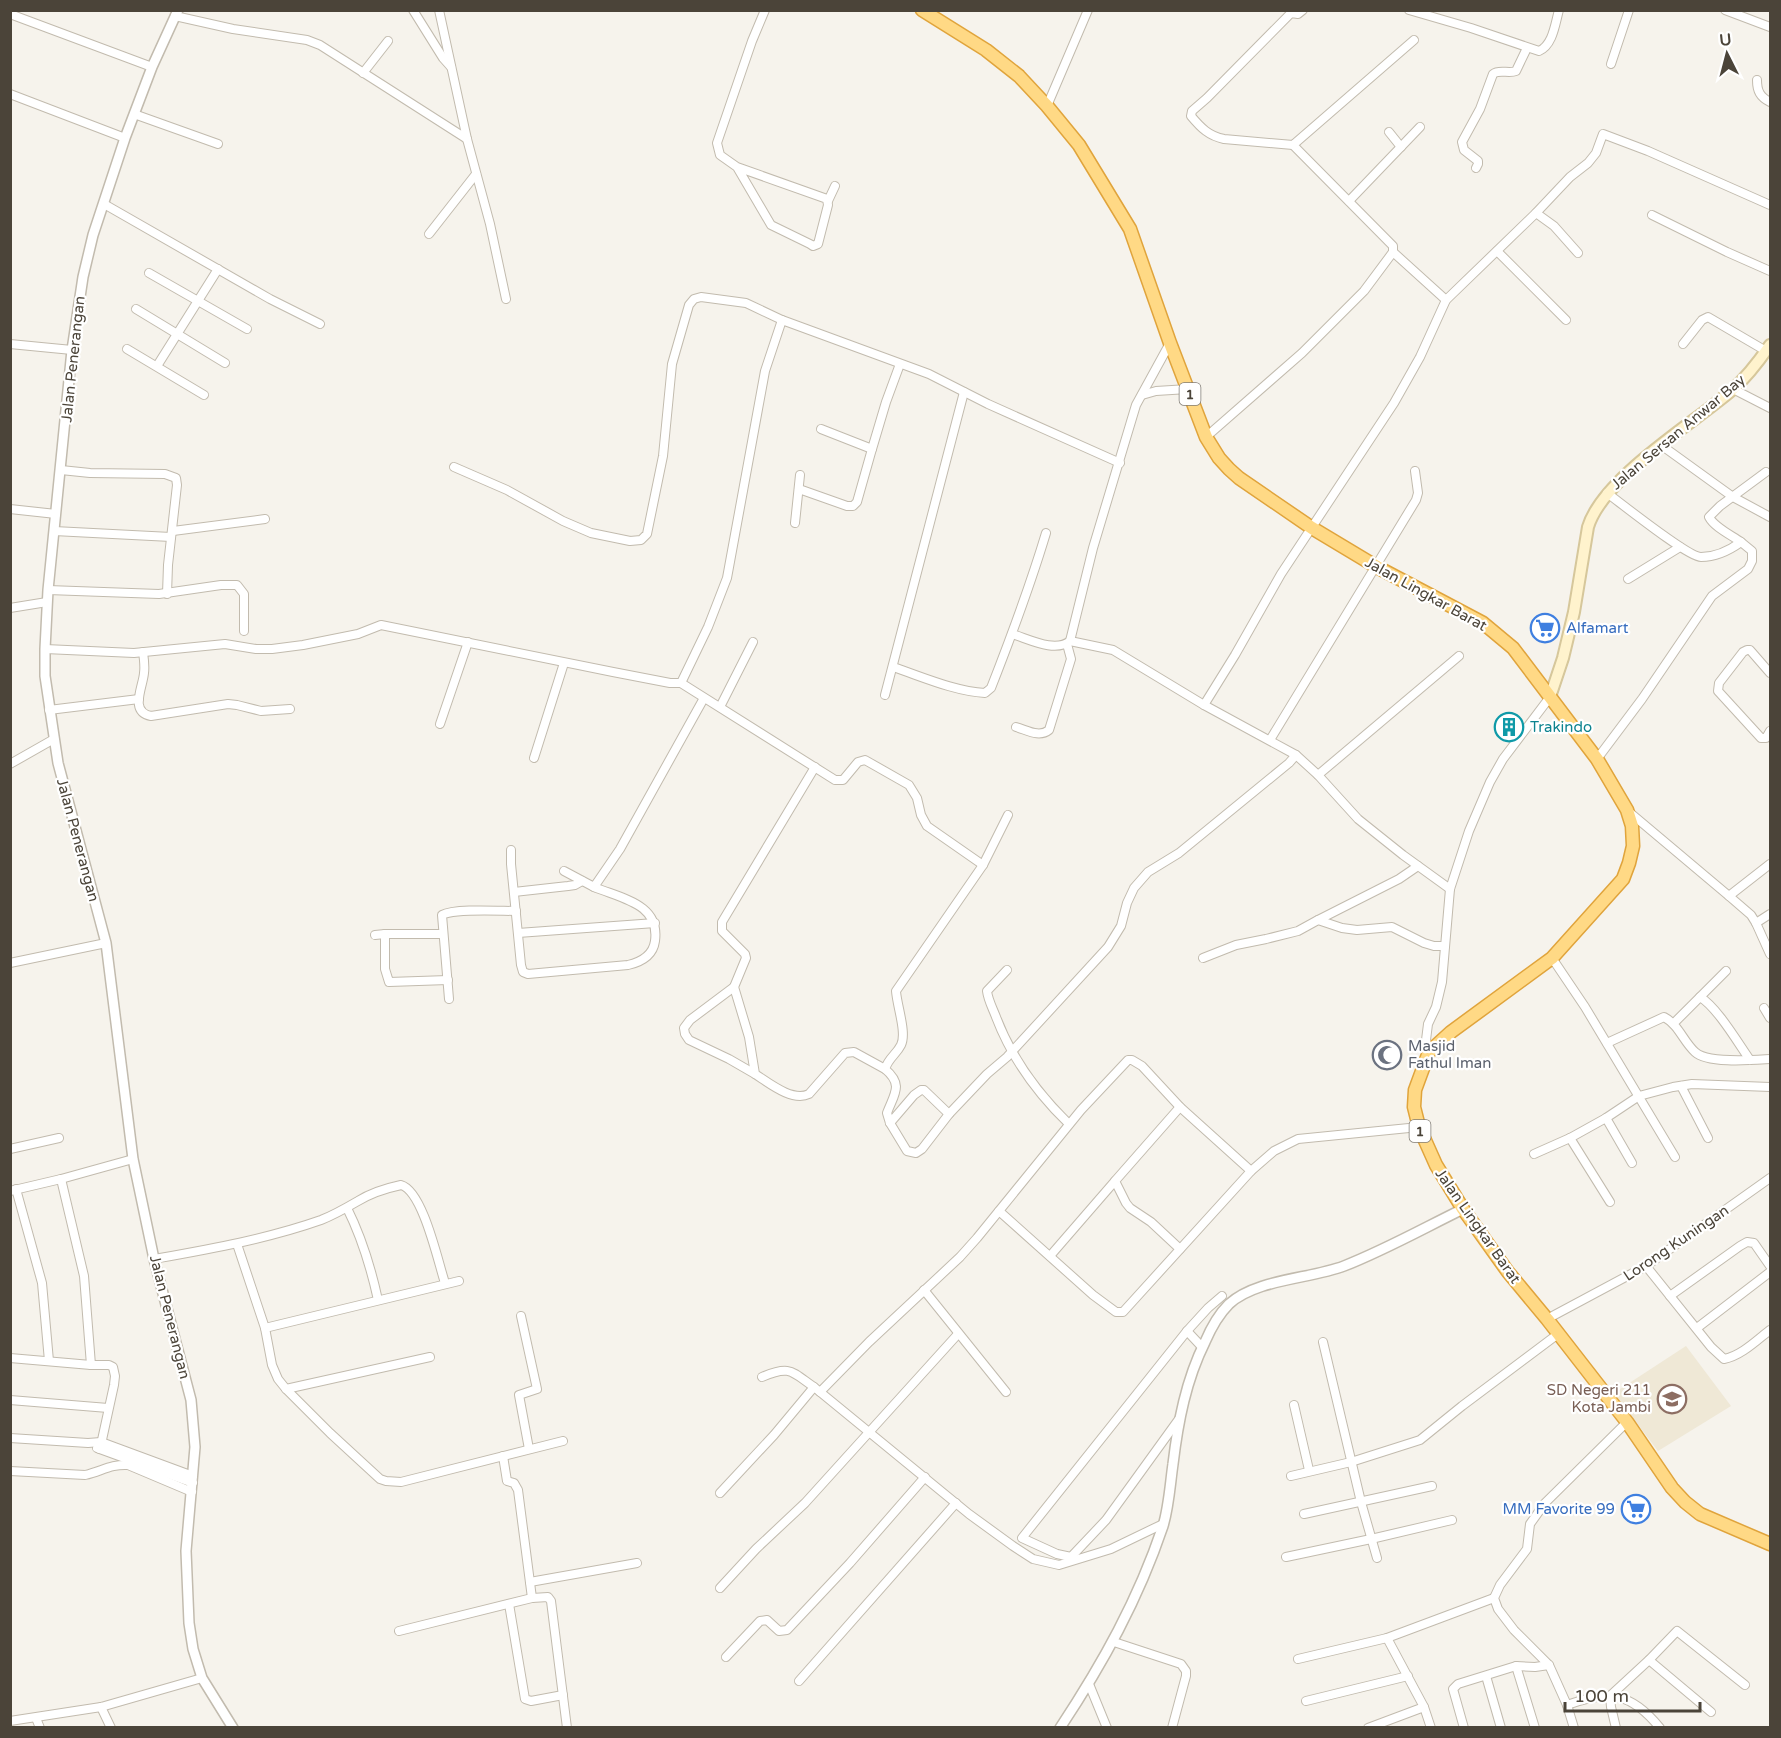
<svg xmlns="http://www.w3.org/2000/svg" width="1781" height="1738" viewBox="0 0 1781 1738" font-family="'Varela Round',sans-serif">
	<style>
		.education { fill: #efe8d6 }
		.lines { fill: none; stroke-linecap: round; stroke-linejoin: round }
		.minor-casing { stroke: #c2bbae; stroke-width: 10 }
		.tertiary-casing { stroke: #c2bbae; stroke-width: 12 }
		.secondary-casing { stroke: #d6c79b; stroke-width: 14 }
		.trunk-casing { stroke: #e0a43c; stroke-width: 15 }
		.minor { stroke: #fff; stroke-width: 8 }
		.tertiary { stroke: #fff; stroke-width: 9 }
		.secondary { stroke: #fff3cd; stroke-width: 10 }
		.trunk { stroke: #ffd985; stroke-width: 12 }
		.labels { text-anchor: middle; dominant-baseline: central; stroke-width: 4.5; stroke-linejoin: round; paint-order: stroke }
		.shield { fill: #fff; stroke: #817c74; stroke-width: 1.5 }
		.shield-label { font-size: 14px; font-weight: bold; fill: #4b4439 }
		.street-label { font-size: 15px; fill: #4b4439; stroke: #fff }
		.shop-label { font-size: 15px; fill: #366cbe; stroke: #fff; text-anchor: start }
		.culture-label { font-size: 15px; fill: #0d838f; stroke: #fff; text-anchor: start }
		.worship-label { font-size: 15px; fill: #5b616d; stroke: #fff; text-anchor: start }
		.education-label { font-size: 15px; fill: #785e54; stroke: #fff; text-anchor: end }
	</style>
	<rect width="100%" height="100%" fill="#f6f3ec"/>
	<path class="education" d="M1686,1346L1731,1406L1658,1451L1614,1393Z"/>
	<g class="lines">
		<g class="minor-casing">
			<g id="minor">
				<path d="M413,10L443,58L451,67"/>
				<path d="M439,10L467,139L490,224L506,299"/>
				<path d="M1303,10L1298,14L1291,13L1207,98L1192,111L1191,116C1201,128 1209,136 1224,139L1293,145L1414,40"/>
				<path d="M1409,10L1471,28L1539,51C1553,45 1555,24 1559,10"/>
				<path d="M1725,10L1770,27"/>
				<path d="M10,14L152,67"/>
				<path d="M175,16L233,29L307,40L320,45L467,139"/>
				<path d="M1611,64L1629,10"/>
				<path d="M363,73L388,41"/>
				<path d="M1757,80C1757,91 1760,97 1770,102"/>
				<path d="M10,94L125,138"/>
				<path d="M1047,106L1088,10"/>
				<path d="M134,114L218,144"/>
				<path d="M1389,132L1401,147"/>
				<path d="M1293,145L1393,246V252"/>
				<path d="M737,167L827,199L828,205L818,244L813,246L810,244L771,225L737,167L720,155L717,143L752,41L765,10"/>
				<path d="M1476,168L1478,164V161L1464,150L1462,142L1480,109L1493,74C1499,69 1509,74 1516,71L1527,48"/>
				<path d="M828,201L835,186"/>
				<path d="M1349,201L1420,127"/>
				<path d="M104,204L270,299L320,324"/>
				<path d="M1536,213L1554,226L1578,253"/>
				<path d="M1652,215L1727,252L1770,271"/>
				<path d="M429,234L476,174"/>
				<path d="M1497,251L1566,320"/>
				<path d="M149,273L247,329"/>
				<path d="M136,309L225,363"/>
				<path d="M10,344L72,350"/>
				<path d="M1683,344L1702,320L1708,317L1766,351"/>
				<path d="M127,349L204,395"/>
				<path d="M157,366L218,269"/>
				<path d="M1733,389L1770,408"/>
				<path d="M1142,395L1156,391L1188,389"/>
				<path d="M821,429L872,449L886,402L900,364"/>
				<path d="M1206,437L1302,353L1364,291L1393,252L1446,300"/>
				<path d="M1661,445L1733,497L1770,517"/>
				<path d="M454,467L507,490L563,521L591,533L630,541L641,540L647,534L663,456L672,364L689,305L694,299L701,297L746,303L782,320"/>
				<path d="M61,470L90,473L165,474L176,478L177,485L168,565L167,594"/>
				<path d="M799,489L847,506H853L857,502L872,449"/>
				<path d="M1607,493C1622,504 1688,557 1701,557C1715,557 1730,550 1741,542C1731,535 1714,527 1709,517L1720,506L1766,472"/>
				<path d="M10,509L56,514"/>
				<path d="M795,523L800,475"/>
				<path d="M54,531L171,537"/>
				<path d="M173,531L265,519"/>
				<path d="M1628,579L1680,547"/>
				<path d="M48,590L159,594L221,585H237L244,594V631"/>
				<path d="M10,608L47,602"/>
				<path d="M1012,634C1029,639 1055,653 1070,641L1113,650L1204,705L1296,755L1318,775L1358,819L1403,855L1450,889"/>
				<path d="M1070,641L1093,548L1136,405L1170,343"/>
				<path d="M45,649L134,653L225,644L256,649H272L303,645L358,634L381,625L613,672L670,683H681L708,627L727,578L765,371L782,320L929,374L988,404L1120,463"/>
				<path d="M143,652C144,659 145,666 144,673C143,687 129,712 151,716L228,704L237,705L261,711L290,709"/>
				<path d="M893,667C923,677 954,691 985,693L991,688C1011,637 1030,586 1046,533"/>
				<path d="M1770,673L1750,650H1747L1743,652L1719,683L1718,691L1761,738H1766L1770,731"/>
				<path d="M681,683L835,780H843L858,762L865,760L909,785L917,798L921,815L927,826L983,865"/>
				<path d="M885,695L964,392"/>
				<path d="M1204,705L1235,655L1281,574L1394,403L1420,357L1446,300L1536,213L1570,177L1588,163L1596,153L1603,134L1648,151L1770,205"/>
				<path d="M720,707L753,642"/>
				<path d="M49,710L139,699"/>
				<path d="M440,724L468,642"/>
				<path d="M1016,727C1027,730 1039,738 1049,730L1071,659L1067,644"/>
				<path d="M1270,740L1416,500L1418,493L1415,471"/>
				<path d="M534,758L564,663"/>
				<path d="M1597,759L1642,699L1712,596L1748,569L1752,561V551L1741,542"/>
				<path d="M10,764L54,739"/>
				<path d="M815,767L722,922V931L745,954L746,958L734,987L749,1037L755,1074C769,1083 792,1102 809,1094L845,1053L854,1052L885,1069"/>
				<path d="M1318,775L1459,656"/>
				<path d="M1628,811L1729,896L1751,915L1756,923L1770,914"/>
				<path d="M1008,815L983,865L896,991C897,1006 907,1033 901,1045C896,1055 889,1057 885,1069C904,1085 894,1094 887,1113L890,1123L907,1151L916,1153L922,1149L949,1114L987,1074L1007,1057L1108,947L1121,926L1127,903L1134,888L1148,872L1179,853L1289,763L1296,755"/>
				<path d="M511,850V864L521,965L523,972L528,974L628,965C641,962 653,956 655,941C660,904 623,899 594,887"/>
				<path d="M564,871L594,887L620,849L704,698"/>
				<path d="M514,892L568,886L575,885L582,881"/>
				<path d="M1729,896L1770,864"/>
				<path d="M1318,920L1399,879L1418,866"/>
				<path d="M1756,923L1770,954"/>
				<path d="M518,933L655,923"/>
				<path d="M443,934H385V969L389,982L448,980"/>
				<path d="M375,935L385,934"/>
				<path d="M1203,958L1236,945L1266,939L1298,931L1318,920L1342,928L1357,930L1392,927L1424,943L1434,946H1445"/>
				<path d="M1552,958L1585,1007L1675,1157"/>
				<path d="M10,963L106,943"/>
				<path d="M1007,970L987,991C988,1000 993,1009 996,1017C1012,1059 1037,1093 1069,1124"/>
				<path d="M734,987L690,1020L684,1028L685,1034L689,1040L729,1059L755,1074"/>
				<path d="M1700,997L1726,971"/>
				<path d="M449,999L442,915C455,908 500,911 516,911"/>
				<path d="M1764,1008L1770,1018"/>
				<path d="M1674,1023L1700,997C1717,1007 1738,1043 1750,1060"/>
				<path d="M1607,1043L1664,1017C1679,1025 1683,1041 1695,1052C1708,1064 1753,1060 1770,1059"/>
				<path d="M1429,1052L1426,1040L1428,1024L1436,1007L1442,982L1450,889L1469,831L1490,782L1503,759L1550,697"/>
				<path d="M1681,1086L1708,1138"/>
				<path d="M1606,1118L1632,1163"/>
				<path d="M890,1123L914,1095L921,1090H924L949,1114"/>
				<path d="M1570,1138L1610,1202"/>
				<path d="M10,1149L59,1138"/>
				<path d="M1534,1154L1570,1138L1606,1118L1639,1096L1673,1087L1692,1084L1770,1087"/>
				<path d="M61,1179L84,1276L91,1365"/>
				<path d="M16,1189L42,1283L49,1361"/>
				<path d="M10,1191L61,1179L133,1159"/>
				<path d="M347,1208C362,1238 371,1268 378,1300"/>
				<path d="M999,1211L1093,1295L1116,1312H1123L1251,1171L1274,1151L1298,1139L1419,1127"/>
				<path d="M237,1244L265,1328L272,1365L278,1379L286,1389L330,1433L380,1479L386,1481L401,1482L563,1441"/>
				<path d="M1180,1249L1151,1222L1130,1208L1126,1203L1115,1181L1180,1107"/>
				<path d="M1050,1256L1115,1181"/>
				<path d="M154,1259C210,1249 267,1239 321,1220C334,1215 346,1208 358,1201C371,1193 387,1188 401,1185C423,1191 438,1262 445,1283"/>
				<path d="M1646,1266L1711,1347L1724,1359C1741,1356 1757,1340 1770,1330"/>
				<path d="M924,1290L1006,1392"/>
				<path d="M1670,1296L1740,1246L1747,1242L1754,1243L1770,1266"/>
				<path d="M521,1316L537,1389L519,1395L529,1449"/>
				<path d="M1547,1319L1646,1266L1770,1178"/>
				<path d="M265,1328L459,1281"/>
				<path d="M1697,1328L1770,1272"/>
				<path d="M1187,1331L1202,1347"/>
				<path d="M1323,1342L1361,1502L1377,1558"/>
				<path d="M10,1358L91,1365H109L113,1367L115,1376L114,1385L100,1449"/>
				<path d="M762,1377C790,1365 791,1371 814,1387L969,1514L1013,1546L1033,1559L1059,1565L1111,1549L1163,1524"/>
				<path d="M286,1389L430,1357"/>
				<path d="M820,1392L869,1342L960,1257L977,1238L1081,1110L1128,1060H1132L1142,1066L1180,1107L1251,1171"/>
				<path d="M10,1400L108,1408"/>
				<path d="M1294,1405L1309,1470"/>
				<path d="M1179,1419L1106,1520L1071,1557L1057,1554L1022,1538L1187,1331L1208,1308L1222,1296"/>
				<path d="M10,1438L88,1443L101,1442L193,1476"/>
				<path d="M97,1448L193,1483"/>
				<path d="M503,1456L507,1481L514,1483L518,1490L532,1598"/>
				<path d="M10,1471L85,1475C102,1471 111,1464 128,1465L192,1492"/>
				<path d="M1291,1476L1351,1462L1420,1440L1462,1406L1558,1334"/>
				<path d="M720,1493L774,1435L814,1387"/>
				<path d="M1304,1514L1432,1486"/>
				<path d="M1286,1557L1371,1539L1452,1520"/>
				<path d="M530,1582L637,1563"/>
				<path d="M720,1588L756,1549L805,1503L958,1334"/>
				<path d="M509,1604L525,1699L531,1701L563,1695"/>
				<path d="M399,1631L532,1598L548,1597L551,1601L567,1728"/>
				<path d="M1114,1642L1181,1664L1186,1671V1676L1172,1728"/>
				<path d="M726,1657L760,1621L767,1620L779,1631L787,1630L850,1563L925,1477"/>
				<path d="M1298,1659L1387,1638"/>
				<path d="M1649,1660L1711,1712"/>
				<path d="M1516,1666L1535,1728"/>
				<path d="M1486,1676L1501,1728"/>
				<path d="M799,1681L956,1503"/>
				<path d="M1089,1684L1107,1728"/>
				<path d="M1306,1701L1408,1676"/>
				<path d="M1567,1705C1609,1690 1631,1692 1660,1728"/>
				<path d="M101,1707L111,1728"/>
				<path d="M1424,1707L1431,1728"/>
				<path d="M36,1718L40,1728"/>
				<path d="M10,1721L101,1707L202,1678"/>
				<path d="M1368,1728L1424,1707L1387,1638L1494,1598"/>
				<path d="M1464,1728L1453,1689L1458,1684L1516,1666L1535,1667L1549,1665"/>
				<path d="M1574,1728L1567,1705L1549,1665L1514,1630L1498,1609L1494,1598L1500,1585L1527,1549L1530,1524L1545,1503L1627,1422"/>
				<path d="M1616,1728L1611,1707L1610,1696L1649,1660L1677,1631L1745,1685"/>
			</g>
		</g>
		<g class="tertiary-casing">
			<g id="tertiary">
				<path d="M178,10L152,67L125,138L93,235L83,277L72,350L48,590L45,649V676L58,763L106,943L133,1159L154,1259L191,1400L195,1447L186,1551L189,1623L193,1649L202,1678L233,1728"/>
				<path d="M1060,1728C1103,1663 1138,1600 1163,1526C1169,1506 1170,1485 1173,1464C1178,1422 1186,1380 1205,1342C1211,1328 1218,1315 1229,1304C1256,1279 1310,1279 1344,1266C1385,1250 1424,1228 1463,1209"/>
			</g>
		</g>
		<g class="secondary-casing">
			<path id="secondary" d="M1550,697L1563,658L1574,612L1588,527C1603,478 1691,425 1731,391C1746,378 1759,361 1770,345"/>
		</g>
		<g class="trunk-casing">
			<path id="trunk" d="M922,10L986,50L1019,76L1047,106L1079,145L1130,229L1170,343L1206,437L1219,458L1229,469L1239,478L1312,528L1377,567L1483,623L1513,648L1597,759L1627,810L1632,826L1633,846L1629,863L1623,879L1552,958L1451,1032L1429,1052L1415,1090L1414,1107L1419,1127L1436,1165L1463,1209L1508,1272L1547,1319L1627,1422L1672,1488L1685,1502L1700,1514L1770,1544"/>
		</g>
		<use href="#minor" class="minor"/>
		<use href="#tertiary" class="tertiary"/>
		<use href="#secondary" class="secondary"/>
		<use href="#trunk" class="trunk"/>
	</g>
	<defs>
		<g id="supermarket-ring" transform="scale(1.5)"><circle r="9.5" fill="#fff" stroke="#3f7fe0" stroke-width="1.5"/><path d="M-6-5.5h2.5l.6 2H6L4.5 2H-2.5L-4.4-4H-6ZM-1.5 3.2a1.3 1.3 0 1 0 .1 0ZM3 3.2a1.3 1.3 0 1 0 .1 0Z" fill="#3f7fe0"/></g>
		<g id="building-ring" transform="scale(1.5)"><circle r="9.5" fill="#fff" stroke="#0f9aa8" stroke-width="1.5"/><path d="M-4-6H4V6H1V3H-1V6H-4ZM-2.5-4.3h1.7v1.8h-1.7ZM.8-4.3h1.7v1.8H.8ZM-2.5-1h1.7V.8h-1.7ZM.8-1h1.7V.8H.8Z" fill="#0f9aa8"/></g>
		<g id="mosque-ring" transform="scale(1.5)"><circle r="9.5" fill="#fff" stroke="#6b7280" stroke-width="1.5"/><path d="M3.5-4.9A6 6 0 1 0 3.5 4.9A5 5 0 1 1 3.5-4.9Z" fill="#6b7280"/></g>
		<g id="school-ring" transform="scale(1.5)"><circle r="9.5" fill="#fff" stroke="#8d6e63" stroke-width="1.5"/><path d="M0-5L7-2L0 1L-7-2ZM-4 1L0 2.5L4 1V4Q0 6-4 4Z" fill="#8d6e63"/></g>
	</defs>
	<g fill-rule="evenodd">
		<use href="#supermarket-ring" x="1545" y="628"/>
		<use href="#building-ring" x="1509" y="727"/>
		<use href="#mosque-ring" x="1387" y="1055"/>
		<use href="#school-ring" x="1672" y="1399"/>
		<use href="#supermarket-ring" x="1636" y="1509"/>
	</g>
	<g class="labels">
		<g class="shield">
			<rect x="1179.5" y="383" width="21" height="22" rx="4.5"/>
			<rect x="1409.5" y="1120" width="21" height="22" rx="4.5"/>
		</g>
		<g class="shield-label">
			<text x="1190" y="394">1</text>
			<text x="1420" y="1131">1</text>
		</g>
		<g class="street-label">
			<text transform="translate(73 359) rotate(-84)">Jalan Penerangan</text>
			<text transform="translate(1678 432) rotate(-40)">Jalan Sersan Anwar Bay</text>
			<text transform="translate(1426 594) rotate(29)">Jalan Lingkar Barat</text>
			<text transform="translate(78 840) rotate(75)">Jalan Penerangan</text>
			<text transform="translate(1478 1226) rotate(55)">Jalan Lingkar Barat</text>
			<text transform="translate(1676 1243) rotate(-34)">Lorong Kuningan</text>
			<text transform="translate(170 1317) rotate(76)">Jalan Penerangan</text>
		</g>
		<g class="shop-label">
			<text x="1566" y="628">Alfamart</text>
			<text x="1615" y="1509" text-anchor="end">MM Favorite 99</text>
		</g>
		<g class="culture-label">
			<text x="1530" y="727">Trakindo</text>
		</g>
		<g class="worship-label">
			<text x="1408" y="1046">Masjid<tspan x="1408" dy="17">Fathul Iman</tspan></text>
		</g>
		<g class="education-label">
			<text x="1651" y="1390">SD Negeri 211<tspan x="1651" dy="17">Kota Jambi</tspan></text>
		</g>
	</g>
	<rect width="1781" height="1738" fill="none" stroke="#4b4439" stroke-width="24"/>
	<g transform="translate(1727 54) rotate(354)" stroke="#ffffff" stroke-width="4.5" paint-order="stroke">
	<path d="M0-4.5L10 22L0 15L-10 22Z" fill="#4b4439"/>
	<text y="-9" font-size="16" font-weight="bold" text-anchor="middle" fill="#4b4439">U</text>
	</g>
	<path d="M1565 1702v9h135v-9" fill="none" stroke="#4b4439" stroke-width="3"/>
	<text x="1574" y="1702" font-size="18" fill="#4b4439" stroke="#ffffff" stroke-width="4.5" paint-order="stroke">100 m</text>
</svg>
